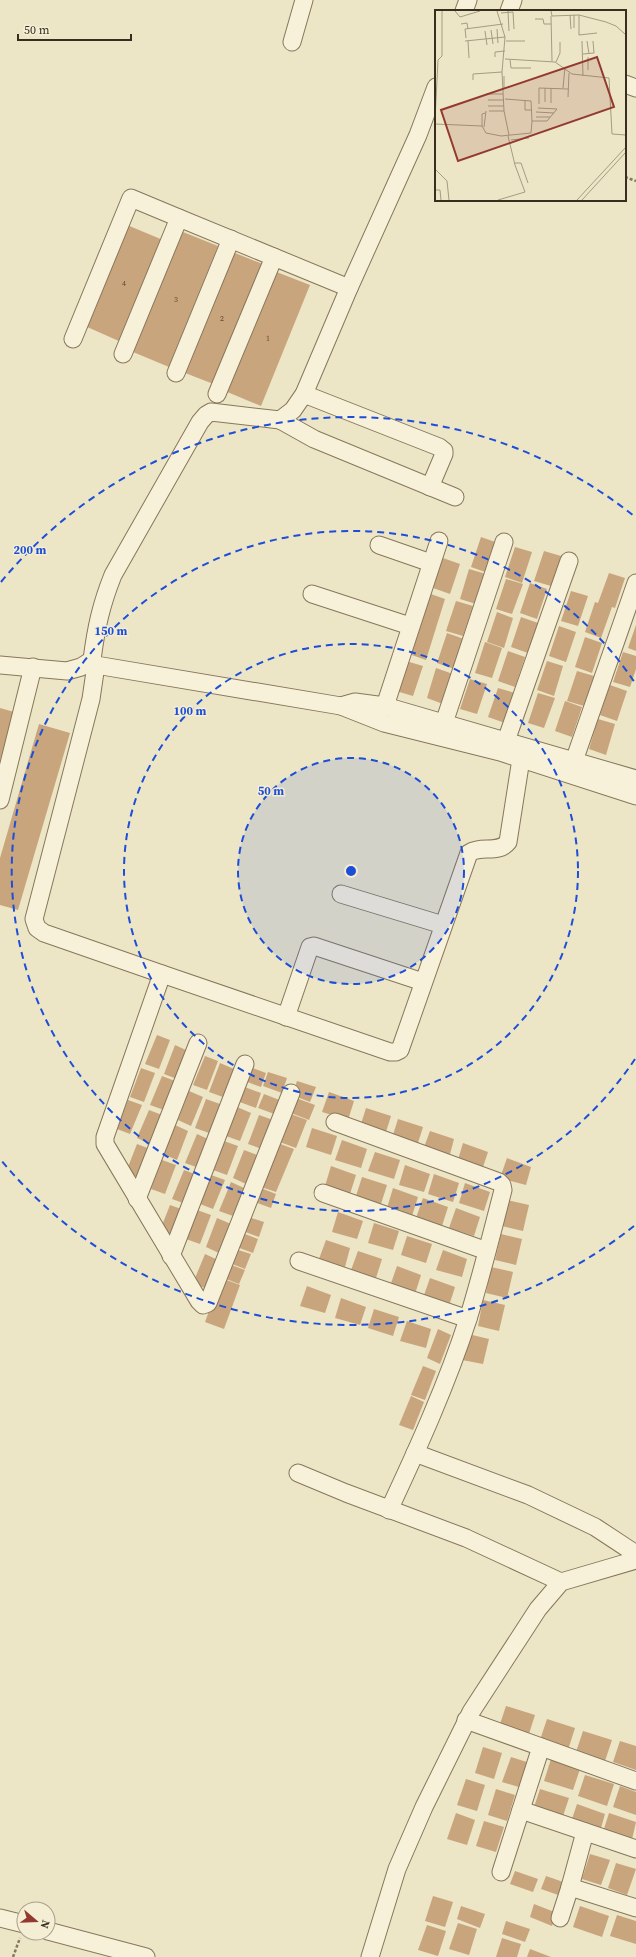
<svg xmlns="http://www.w3.org/2000/svg" width="636" height="1957" viewBox="0 0 636 1957" font-family="'Source Serif 4',serif">
	<style>
		.building { fill: #c9a57d }
		.lines { fill: none; stroke-linecap: round; stroke-linejoin: round }
		.minor-casing { stroke: #87775c; stroke-width: 19 }
		.path { stroke: #87775c; stroke-width: 2.5; stroke-dasharray: 3 2; stroke-linecap: butt }
		.minor { stroke: #f7f1d9; stroke-width: 17 }
		.ring { fill: none; stroke: #1d4ed8; stroke-width: 2; stroke-dasharray: 7 5 }
		.labels { text-anchor: middle; dominant-baseline: central; stroke-width: 3; stroke-linejoin: round; paint-order: stroke }
		.number-label { font-size: 8px; fill: #5c4c36 }
		.inset-road { fill: none; stroke: #a49c83; stroke-width: 1 }
		.view { fill: #93392f; fill-opacity: 0.15; stroke: #93392f; stroke-width: 2 }
		.inset-edge { fill: none; stroke: #372e1f; stroke-width: 2 }
		.centre { fill: #1d4ed8; stroke: #f4eed5; stroke-width: 2 }
		.ring-label { font-size: 12px; text-anchor: middle; font-weight: bold; fill: #1d4ed8; stroke: #f4eed5; stroke-width: 3; stroke-linejoin: round; paint-order: stroke }
	</style>
	<rect width="100%" height="100%" fill="#ece5c6"/>
	<g class="building">
		<path d="M127,225L163,240L121,342L85,326Z"/>
		<path d="M183,232L218,246L169,367L133,352Z"/>
		<path d="M230,251L265,265L216,385L180,371Z"/>
		<path d="M274,271L310,285L261,406L225,391Z"/>
		<path d="M481,537L498,543L488,573L471,567Z"/>
		<path d="M515,547L532,552L522,583L505,577Z"/>
		<path d="M544,551L561,556L551,586L534,581Z"/>
		<path d="M443,558L460,564L450,594L433,588Z"/>
		<path d="M469,569L486,574L476,604L460,599Z"/>
		<path d="M609,573L625,578L615,608L612,607L601,638L585,632L595,602L598,603Z"/>
		<path d="M506,579L523,584L512,614L496,609Z"/>
		<path d="M530,583L547,589L537,619L520,613Z"/>
		<path d="M571,591L588,596L578,626L561,621Z"/>
		<path d="M428,593L445,599L426,660L409,654Z"/>
		<path d="M456,601L473,606L463,636L446,631Z"/>
		<path d="M497,612L513,618L504,648L487,642Z"/>
		<path d="M521,617L538,623L528,653L511,647Z"/>
		<path d="M636,625V651L628,648Z"/>
		<path d="M559,626L576,632L566,662L549,656Z"/>
		<path d="M447,633L464,639L454,669L437,663Z"/>
		<path d="M585,637L602,643L592,673L575,667Z"/>
		<path d="M485,642L502,648L492,678L475,673Z"/>
		<path d="M508,651L525,657L515,687L498,681Z"/>
		<path d="M623,652L636,656V669L630,687L613,682Z"/>
		<path d="M406,661L423,666L413,696L396,691Z"/>
		<path d="M547,661L563,666L554,696L537,690Z"/>
		<path d="M436,668L453,674L443,704L427,698Z"/>
		<path d="M577,671L594,676L584,706L567,701Z"/>
		<path d="M470,679L487,684L477,714L460,709Z"/>
		<path d="M610,685L627,691L617,721L600,715Z"/>
		<path d="M498,688L515,693L505,723L488,717Z"/>
		<path d="M538,693L555,698L544,728L528,723Z"/>
		<path d="M565,701L582,707L572,737L555,731Z"/>
		<path d="M0,708L14,712L0,761Z"/>
		<path d="M598,719L615,724L606,755L589,749Z"/>
		<path d="M39,724L70,733L18,910L0,905V858Z"/>
		<path d="M157,1035L170,1040L159,1069L145,1064Z"/>
		<path d="M175,1045L188,1051L177,1079L164,1074Z"/>
		<path d="M205,1056L218,1061L207,1090L193,1085Z"/>
		<path d="M220,1063L234,1069L223,1097L209,1092Z"/>
		<path d="M247,1066L266,1073L261,1087L242,1080Z"/>
		<path d="M141,1068L155,1073L144,1102L130,1097Z"/>
		<path d="M268,1072L287,1078L282,1093L263,1086Z"/>
		<path d="M162,1076L175,1081L164,1110L150,1105Z"/>
		<path d="M297,1081L316,1087L310,1102L292,1095Z"/>
		<path d="M242,1086L261,1093L256,1108L237,1101Z"/>
		<path d="M189,1091L203,1097L191,1126L178,1120Z"/>
		<path d="M329,1092L354,1101L348,1120L322,1112Z"/>
		<path d="M264,1094L282,1101L277,1115L258,1108Z"/>
		<path d="M296,1098L315,1105L309,1120L291,1113Z"/>
		<path d="M206,1099L220,1104L209,1133L195,1128Z"/>
		<path d="M128,1100L142,1105L130,1134L117,1129Z"/>
		<path d="M237,1107L251,1113L240,1141L226,1136Z"/>
		<path d="M366,1108L391,1116L385,1135L360,1127Z"/>
		<path d="M149,1110L162,1115L151,1144L137,1138Z"/>
		<path d="M288,1113L307,1120L296,1148L277,1141Z"/>
		<path d="M259,1115L273,1120L262,1149L248,1144Z"/>
		<path d="M398,1119L423,1127L417,1146L392,1138Z"/>
		<path d="M175,1125L188,1131L177,1160L163,1154Z"/>
		<path d="M312,1128L337,1136L331,1155L306,1147Z"/>
		<path d="M430,1131L454,1139L449,1158L423,1150Z"/>
		<path d="M197,1134L210,1140L199,1168L185,1163Z"/>
		<path d="M342,1140L367,1149L361,1168L335,1160Z"/>
		<path d="M224,1141L238,1146L227,1175L213,1170Z"/>
		<path d="M275,1142L294,1149L276,1192L258,1186Z"/>
		<path d="M463,1143L488,1152L482,1170L457,1163Z"/>
		<path d="M137,1144L150,1149L139,1178L126,1172Z"/>
		<path d="M244,1150L257,1155L246,1184L233,1178Z"/>
		<path d="M375,1152L400,1160L394,1179L368,1171Z"/>
		<path d="M507,1158L531,1167L526,1185L500,1178Z"/>
		<path d="M162,1160L176,1165L165,1194L151,1189Z"/>
		<path d="M405,1165L430,1174L424,1192L399,1185Z"/>
		<path d="M331,1166L356,1175L350,1194L325,1186Z"/>
		<path d="M184,1170L197,1175L186,1204L172,1199Z"/>
		<path d="M434,1174L459,1183L453,1202L428,1194Z"/>
		<path d="M211,1175L225,1180L213,1209L200,1204Z"/>
		<path d="M362,1177L387,1185L381,1204L356,1196Z"/>
		<path d="M231,1182L244,1188L233,1216L219,1211Z"/>
		<path d="M465,1183L490,1192L484,1211L459,1203Z"/>
		<path d="M258,1187L276,1194L271,1208L252,1201Z"/>
		<path d="M393,1188L418,1197L412,1216L387,1208Z"/>
		<path d="M423,1198L448,1207L442,1226L416,1218Z"/>
		<path d="M507,1200L529,1205L523,1231L502,1226Z"/>
		<path d="M170,1205L184,1210L173,1239L159,1233Z"/>
		<path d="M456,1208L480,1217L474,1236L449,1228Z"/>
		<path d="M197,1210L211,1215L200,1244L186,1239Z"/>
		<path d="M338,1212L363,1221L357,1239L332,1232Z"/>
		<path d="M245,1216L264,1222L259,1237L240,1230Z"/>
		<path d="M217,1218L231,1224L219,1253L206,1247Z"/>
		<path d="M374,1223L399,1231L393,1250L368,1243Z"/>
		<path d="M240,1232L258,1239L253,1253L234,1246Z"/>
		<path d="M501,1234L522,1239L516,1265L495,1260Z"/>
		<path d="M407,1236L432,1244L426,1263L401,1255Z"/>
		<path d="M326,1240L350,1248L345,1267L319,1259Z"/>
		<path d="M232,1248L251,1254L245,1269L227,1262Z"/>
		<path d="M443,1250L467,1259L462,1277L436,1270Z"/>
		<path d="M358,1251L382,1259L376,1278L351,1270Z"/>
		<path d="M205,1254L218,1260L207,1289L193,1283Z"/>
		<path d="M226,1263L245,1270L239,1284L221,1277Z"/>
		<path d="M397,1266L421,1275L415,1294L390,1286Z"/>
		<path d="M491,1267L513,1272L507,1298L486,1293Z"/>
		<path d="M221,1278L240,1285L224,1329L205,1322Z"/>
		<path d="M430,1278L455,1287L449,1306L423,1298Z"/>
		<path d="M307,1286L331,1295L325,1313L300,1306Z"/>
		<path d="M341,1298L366,1307L360,1325L335,1318Z"/>
		<path d="M483,1300L505,1305L499,1331L478,1326Z"/>
		<path d="M374,1309L399,1317L393,1336L368,1328Z"/>
		<path d="M407,1321L431,1329L426,1348L400,1341Z"/>
		<path d="M438,1329L451,1335L440,1364L427,1358Z"/>
		<path d="M468,1334L489,1339L483,1364L462,1360Z"/>
		<path d="M423,1366L436,1371L425,1400L411,1395Z"/>
		<path d="M411,1396L424,1402L413,1430L399,1425Z"/>
		<path d="M506,1706L535,1715L528,1737L499,1727Z"/>
		<path d="M547,1719L575,1728L568,1750L540,1740Z"/>
		<path d="M583,1731L612,1740L605,1761L576,1752Z"/>
		<path d="M620,1741L636,1746V1770L613,1762Z"/>
		<path d="M483,1747L502,1753L494,1779L475,1773Z"/>
		<path d="M511,1757L530,1763L522,1788L502,1782Z"/>
		<path d="M551,1759L580,1769L573,1790L544,1781Z"/>
		<path d="M585,1775L614,1784L607,1806L578,1796Z"/>
		<path d="M466,1779L485,1785L477,1811L457,1805Z"/>
		<path d="M620,1786L636,1792V1815L613,1807Z"/>
		<path d="M496,1789L515,1795L507,1821L488,1815Z"/>
		<path d="M540,1789L569,1798L562,1819L533,1810Z"/>
		<path d="M577,1804L605,1814L599,1835L570,1825Z"/>
		<path d="M456,1813L475,1820L467,1845L447,1839Z"/>
		<path d="M609,1813L636,1822L631,1844L602,1835Z"/>
		<path d="M484,1821L504,1827L496,1852L476,1846Z"/>
		<path d="M590,1854L610,1860L601,1885L582,1879Z"/>
		<path d="M616,1863L636,1869L627,1895L608,1888Z"/>
		<path d="M515,1871L538,1879L533,1892L510,1884Z"/>
		<path d="M546,1876L569,1884L564,1897L541,1889Z"/>
		<path d="M433,1896L453,1902L445,1927L425,1921Z"/>
		<path d="M534,1904L557,1913L552,1926L530,1917Z"/>
		<path d="M461,1906L485,1914L480,1928L457,1919Z"/>
		<path d="M580,1906L609,1916L602,1937L573,1927Z"/>
		<path d="M617,1915L636,1921V1944L610,1936Z"/>
		<path d="M506,1921L530,1929L525,1942L502,1934Z"/>
		<path d="M458,1923L477,1929L469,1955L449,1949Z"/>
		<path d="M427,1925L446,1931L438,1956L418,1950Z"/>
		<path d="M502,1938L521,1944L517,1957H496Z"/>
		<path d="M530,1949L551,1957H527Z"/>
	</g>
	<g class="lines">
		<g class="minor-casing">
			<g id="minor">
				<path d="M464,11L468,0"/>
				<path d="M509,11L513,0"/>
				<path d="M292,42L304,0"/>
				<path d="M625,84L636,88"/>
				<path d="M436,87L418,135L349,288L304,394L293,410L280,420L211,412L206,415L200,422L113,575C101,605 96,628 92,660L96,665L341,706L384,723L500,752L636,796"/>
				<path d="M73,339L131,198L179,218"/>
				<path d="M123,354L179,218L349,288"/>
				<path d="M176,373L231,239"/>
				<path d="M217,394L274,257"/>
				<path d="M304,394L439,447L444,451V454L430,487"/>
				<path d="M280,420L314,439L455,497"/>
				<path d="M379,545L431,563"/>
				<path d="M312,594L410,626"/>
				<path d="M0,665L67,671L81,667L92,660"/>
				<path d="M96,665L91,699L34,919L37,928L44,933L162,974L105,1137V1144L199,1301L203,1305L208,1303L291,1093"/>
				<path d="M341,706L355,702L385,706L636,779"/>
				<path d="M385,706L439,541"/>
				<path d="M444,723L504,542"/>
				<path d="M506,741L569,561"/>
				<path d="M574,761L636,583"/>
				<path d="M0,800L33,667"/>
				<path d="M341,894L443,925"/>
				<path d="M162,974L390,1052H396L400,1050L469,853C480,845 499,854 508,842L521,759"/>
				<path d="M286,1017L310,947L314,946L423,982"/>
				<path d="M335,1122L499,1182L502,1185L503,1190C492,1233 481,1277 468,1319C447,1384 418,1448 389,1510"/>
				<path d="M323,1193L487,1251"/>
				<path d="M137,1199L198,1043"/>
				<path d="M171,1256L245,1064"/>
				<path d="M299,1261L468,1319"/>
				<path d="M415,1453L528,1495L595,1527L636,1554"/>
				<path d="M298,1473L346,1493L466,1538L561,1582"/>
				<path d="M466,1720L636,1781"/>
				<path d="M521,1810L636,1849"/>
				<path d="M585,1832L570,1887L636,1908"/>
				<path d="M501,1872L541,1747"/>
				<path d="M0,1918L24,1924"/>
				<path d="M560,1918L570,1887"/>
				<path d="M48,1931L146,1957"/>
				<path d="M370,1957L397,1869L424,1807L471,1712L538,1609L561,1582L636,1560"/>
			</g>
		</g>
		<g class="path">
			<path d="M625,177L636,181"/>
			<path d="M13,1957L20,1938"/>
		</g>
		<use href="#minor" class="minor"/>
	</g>
	<circle cx="351" cy="871" r="113" fill="#1d4ed8" fill-opacity=".12"/>
	<g class="ring">
		<circle cx="351" cy="871" r="113"/>
		<circle cx="351" cy="871" r="227"/>
		<path d="M635 1059A340 340 0 1 1 635 683"/>
		<path d="M634 1226A454 454 0 0 1 1 1160M1 582A454 454 0 0 1 634 516"/>
	</g>
	<g class="labels">
		<g class="number-label">
			<text x="124" y="283">4</text>
			<text x="176" y="299">3</text>
			<text x="222" y="318">2</text>
			<text x="268" y="338">1</text>
		</g>
	</g>
	<g transform="translate(435 10)">
		<rect width="191" height="191" fill="#ece5c6"/>
		<path class="inset-road" d="M20,1L25,7L45,1M62,1L70,27L67,62L69,101L74,125M73,1L74,21M116,1L117,6L144,5L171,12L181,16L191,25M66,3L78,2L79,19M135,5L136,19M139,5V18M144,5V25L162,23M116,6L117,51M100,9H108L109,14H116M26,14L32,13L33,19M62,19L63,33M56,20L58,34M50,21L52,35M31,28L30,19L68,14M30,31L70,27M33,31L34,48M71,31H90M147,31L148,66M152,31L154,44M148,44L159,43L158,31M60,47V42L70,41M153,47V60M70,49L120,52L137,64L174,68L177,124L191,125M75,50L76,58H96M121,52L125,43V32M69,66V79M38,70V64L67,62M116,78V93M128,78L130,57M51,84H68M133,87L134,63M70,89L96,91L97,111M53,90H69M90,90V100H97M110,92V78M104,94V78L133,79M53,96H69M54,101H69M101,102L119,103M101,107H115M0,110L3,50L7,46V1M0,114L47,116L51,123L66,126L96,123L97,111H112L122,99L103,98M47,116V104L50,103M49,117L51,101M76,130L94,128M79,153H86L93,173M0,159L12,171L14,190M0,190V180H5L6,190M63,190L90,182L80,155L73,126M142,190L191,137M147,190L191,142"/>
		<path class="view" d="M162,47L179,97L23,151L6,100Z"/>
		<rect width="191" height="191" class="inset-edge"/>
	</g>
	<circle cx="351" cy="871" r="6" class="centre"/>
	<g class="ring-label">
		<text x="30" y="554">200 m</text>
		<text x="111" y="635">150 m</text>
		<text x="190" y="715">100 m</text>
		<text x="271" y="795">50 m</text>
	</g>
	<g transform="translate(36 1921) rotate(109)"><circle r="19" fill="#f4eed5" stroke="#a8a18c"/>
	<path d="M0-3L7 15L0 10L-7 15Z" fill="#93392f"/>
	<text y="-6" font-size="11" font-weight="bold" text-anchor="middle" fill="#372e1f">N</text>
	</g>
	<path d="M18 34v6h113v-6" fill="none" stroke="#372e1f" stroke-width="2"/>
	<text x="24" y="34" font-size="12" fill="#372e1f" stroke="#f4eed5" stroke-width="3" paint-order="stroke">50 m</text>
</svg>
